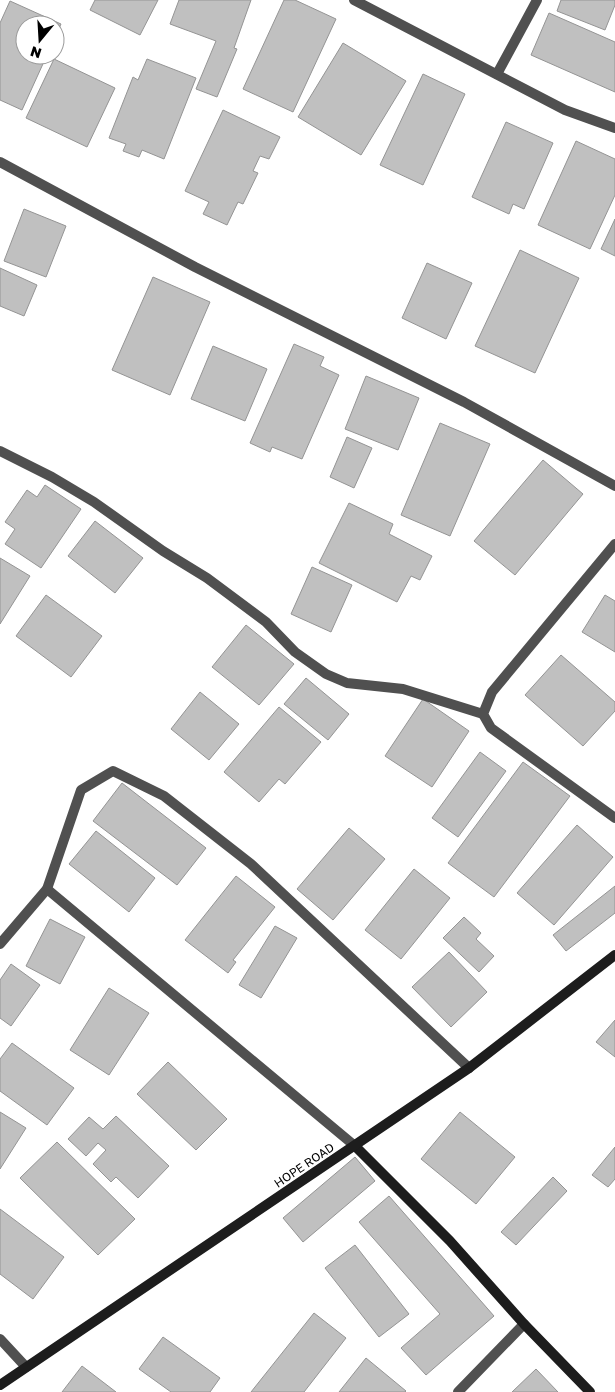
<svg xmlns="http://www.w3.org/2000/svg" width="615" height="1392" viewBox="0 0 615 1392" font-family="'Golos Text',sans-serif">
	<style>
		.building { fill: #c0c0c0; stroke: #949494 }
		.lines { fill: none; stroke-linecap: round; stroke-linejoin: round }
		.street { stroke: #505050; stroke-width: 10 }
		.secondary { stroke: #1d1d1d; stroke-width: 10 }
		.labels { text-anchor: middle; dominant-baseline: central; stroke-width: 4; stroke-linejoin: round; paint-order: stroke }
		.street-label { font-size: 12px; fill: #000; stroke: #fff }
	</style>
	<rect width="100%" height="100%" fill="#fff"/>
	<g class="building">
		<path d="M95,0H158L140,35L90,10Z"/>
		<path d="M179,0H251L234,48L237,49L217,97L196,89L216,41L170,24Z"/>
		<path d="M284,0H295L336,19L293,112L243,89Z"/>
		<path d="M561,0H615V5L605,30L557,11Z"/>
		<path d="M10,1L61,24L55,37V25H25V55H47L22,110L0,100V23Z"/>
		<path d="M549,13L615,42V92L531,55Z"/>
		<path d="M343,43L406,81L361,155L298,117Z"/>
		<path d="M54,59L115,88L87,147L26,118Z"/>
		<path d="M147,59L196,78L164,159L142,150L139,157L123,151L126,144L109,138L133,77L138,80Z"/>
		<path d="M423,74L465,94L423,185L380,165Z"/>
		<path d="M223,110L280,137L269,159L260,156L253,171L258,173L243,204L238,202L227,225L203,214L209,202L185,191Z"/>
		<path d="M506,122L553,143L524,209L513,204L509,214L472,197Z"/>
		<path d="M576,141L615,159V195L590,249L538,225Z"/>
		<path d="M24,209L66,226L46,277L4,261Z"/>
		<path d="M615,219V256L601,249Z"/>
		<path d="M520,250L579,278L535,373L475,346Z"/>
		<path d="M427,263L472,283L446,339L402,318Z"/>
		<path d="M0,268L37,285L24,316L0,306Z"/>
		<path d="M153,277L210,302L170,395L112,370Z"/>
		<path d="M294,344L324,357L320,366L339,375L302,459L272,447L270,452L250,443Z"/>
		<path d="M213,346L267,369L245,421L191,399Z"/>
		<path d="M366,376L419,398L398,450L345,429Z"/>
		<path d="M440,423L490,444L450,536L401,515Z"/>
		<path d="M347,437L372,448L354,488L330,477Z"/>
		<path d="M543,460L583,494L515,575L474,541Z"/>
		<path d="M45,485L81,509L41,568L5,544L15,529L5,522L27,490L37,497Z"/>
		<path d="M349,503L393,524L389,534L432,556L420,580L411,576L397,602L319,563Z"/>
		<path d="M95,521L143,558L115,593L68,556Z"/>
		<path d="M0,558L30,576L0,624Z"/>
		<path d="M312,567L352,585L331,632L291,614Z"/>
		<path d="M46,595L102,636L71,677L16,636Z"/>
		<path d="M605,595L615,601V652L582,632Z"/>
		<path d="M246,625L294,664L259,705L212,667Z"/>
		<path d="M561,655L615,702V711L583,746L525,695Z"/>
		<path d="M306,678L349,714L328,740L284,704Z"/>
		<path d="M200,692L239,724L209,760L171,729Z"/>
		<path d="M423,699L469,731L432,787L385,756Z"/>
		<path d="M279,707L321,742L285,784L279,779L259,802L224,772Z"/>
		<path d="M480,752L506,771L458,837L432,818Z"/>
		<path d="M523,762L570,796L494,897L448,863Z"/>
		<path d="M122,783L206,848L177,885L93,821Z"/>
		<path d="M577,825L613,857L554,925L517,893Z"/>
		<path d="M349,828L385,859L333,920L297,889Z"/>
		<path d="M96,831L155,878L129,912L69,864Z"/>
		<path d="M414,869L450,898L401,959L365,930Z"/>
		<path d="M236,876L275,907L233,960L236,962L228,973L185,940Z"/>
		<path d="M615,886V913L566,951L553,935Z"/>
		<path d="M464,917L481,933L476,939L494,956L479,972L443,938Z"/>
		<path d="M50,919L85,937L60,984L26,966Z"/>
		<path d="M275,926L297,938L261,998L239,985Z"/>
		<path d="M449,952L487,992L451,1027L412,987Z"/>
		<path d="M11,964L40,985L11,1026L0,1018V980Z"/>
		<path d="M109,988L149,1013L109,1075L70,1050Z"/>
		<path d="M615,1020V1057L596,1042Z"/>
		<path d="M12,1043L74,1088L47,1125L0,1091V1059Z"/>
		<path d="M168,1062L227,1119L196,1150L137,1094Z"/>
		<path d="M0,1112L26,1128L0,1169Z"/>
		<path d="M460,1112L515,1157L476,1204L421,1159Z"/>
		<path d="M116,1116L169,1166L138,1198L116,1177L111,1182L93,1164L106,1150L98,1143L86,1156L68,1139L89,1117L103,1129Z"/>
		<path d="M57,1142L135,1219L98,1255L20,1178Z"/>
		<path d="M615,1147V1179L608,1187L592,1175Z"/>
		<path d="M355,1157L375,1181L303,1242L283,1218Z"/>
		<path d="M553,1177L567,1191L516,1245L501,1232Z"/>
		<path d="M389,1196L494,1316L426,1375L401,1348L440,1314L359,1222Z"/>
		<path d="M0,1209L64,1257L33,1299L0,1274Z"/>
		<path d="M355,1245L409,1314L379,1337L325,1268Z"/>
		<path d="M314,1313L346,1338L304,1392H251Z"/>
		<path d="M163,1337L220,1378L210,1392H171L139,1369Z"/>
		<path d="M366,1358L406,1391L405,1392H339Z"/>
		<path d="M82,1366L116,1392H62Z"/>
		<path d="M536,1369L558,1392H512Z"/>
	</g>
	<g class="lines">
		<g class="street">
			<path d="M354,0L565,110L615,128"/>
			<path d="M497,74L537,0"/>
			<path d="M0,162L195,267L464,402L615,486"/>
			<path d="M0,451L52,477L94,502L163,551L207,578L266,622L295,652L326,674L347,683L403,689L483,714"/>
			<path d="M615,544L492,692L483,714L491,728L615,818"/>
			<path d="M47,889L355,1146"/>
			<path d="M0,944L47,889L81,790L113,771L164,796L251,864L469,1068"/>
			<path d="M0,1339L26,1367"/>
			<path d="M458,1392L524,1324"/>
		</g>
		<g class="secondary">
			<path d="M355,1146L450,1241L524,1324L590,1392"/>
			<path d="M0,1385L469,1068L615,955"/>
		</g>
	</g>
	<g class="labels">
		<g class="street-label">
			<text transform="translate(304 1165) rotate(-34)">HOPE ROAD</text>
		</g>
	</g>
	<g transform="translate(40 40) rotate(198)"><circle r="24" fill="#ffffff" stroke="#999999"/>
	<path d="M0-4L9 19L0 12L-9 19Z" fill="#000000"/>
	<text y="-8" font-size="14" font-weight="bold" text-anchor="middle" fill="#000000">N</text>
	</g>
</svg>
